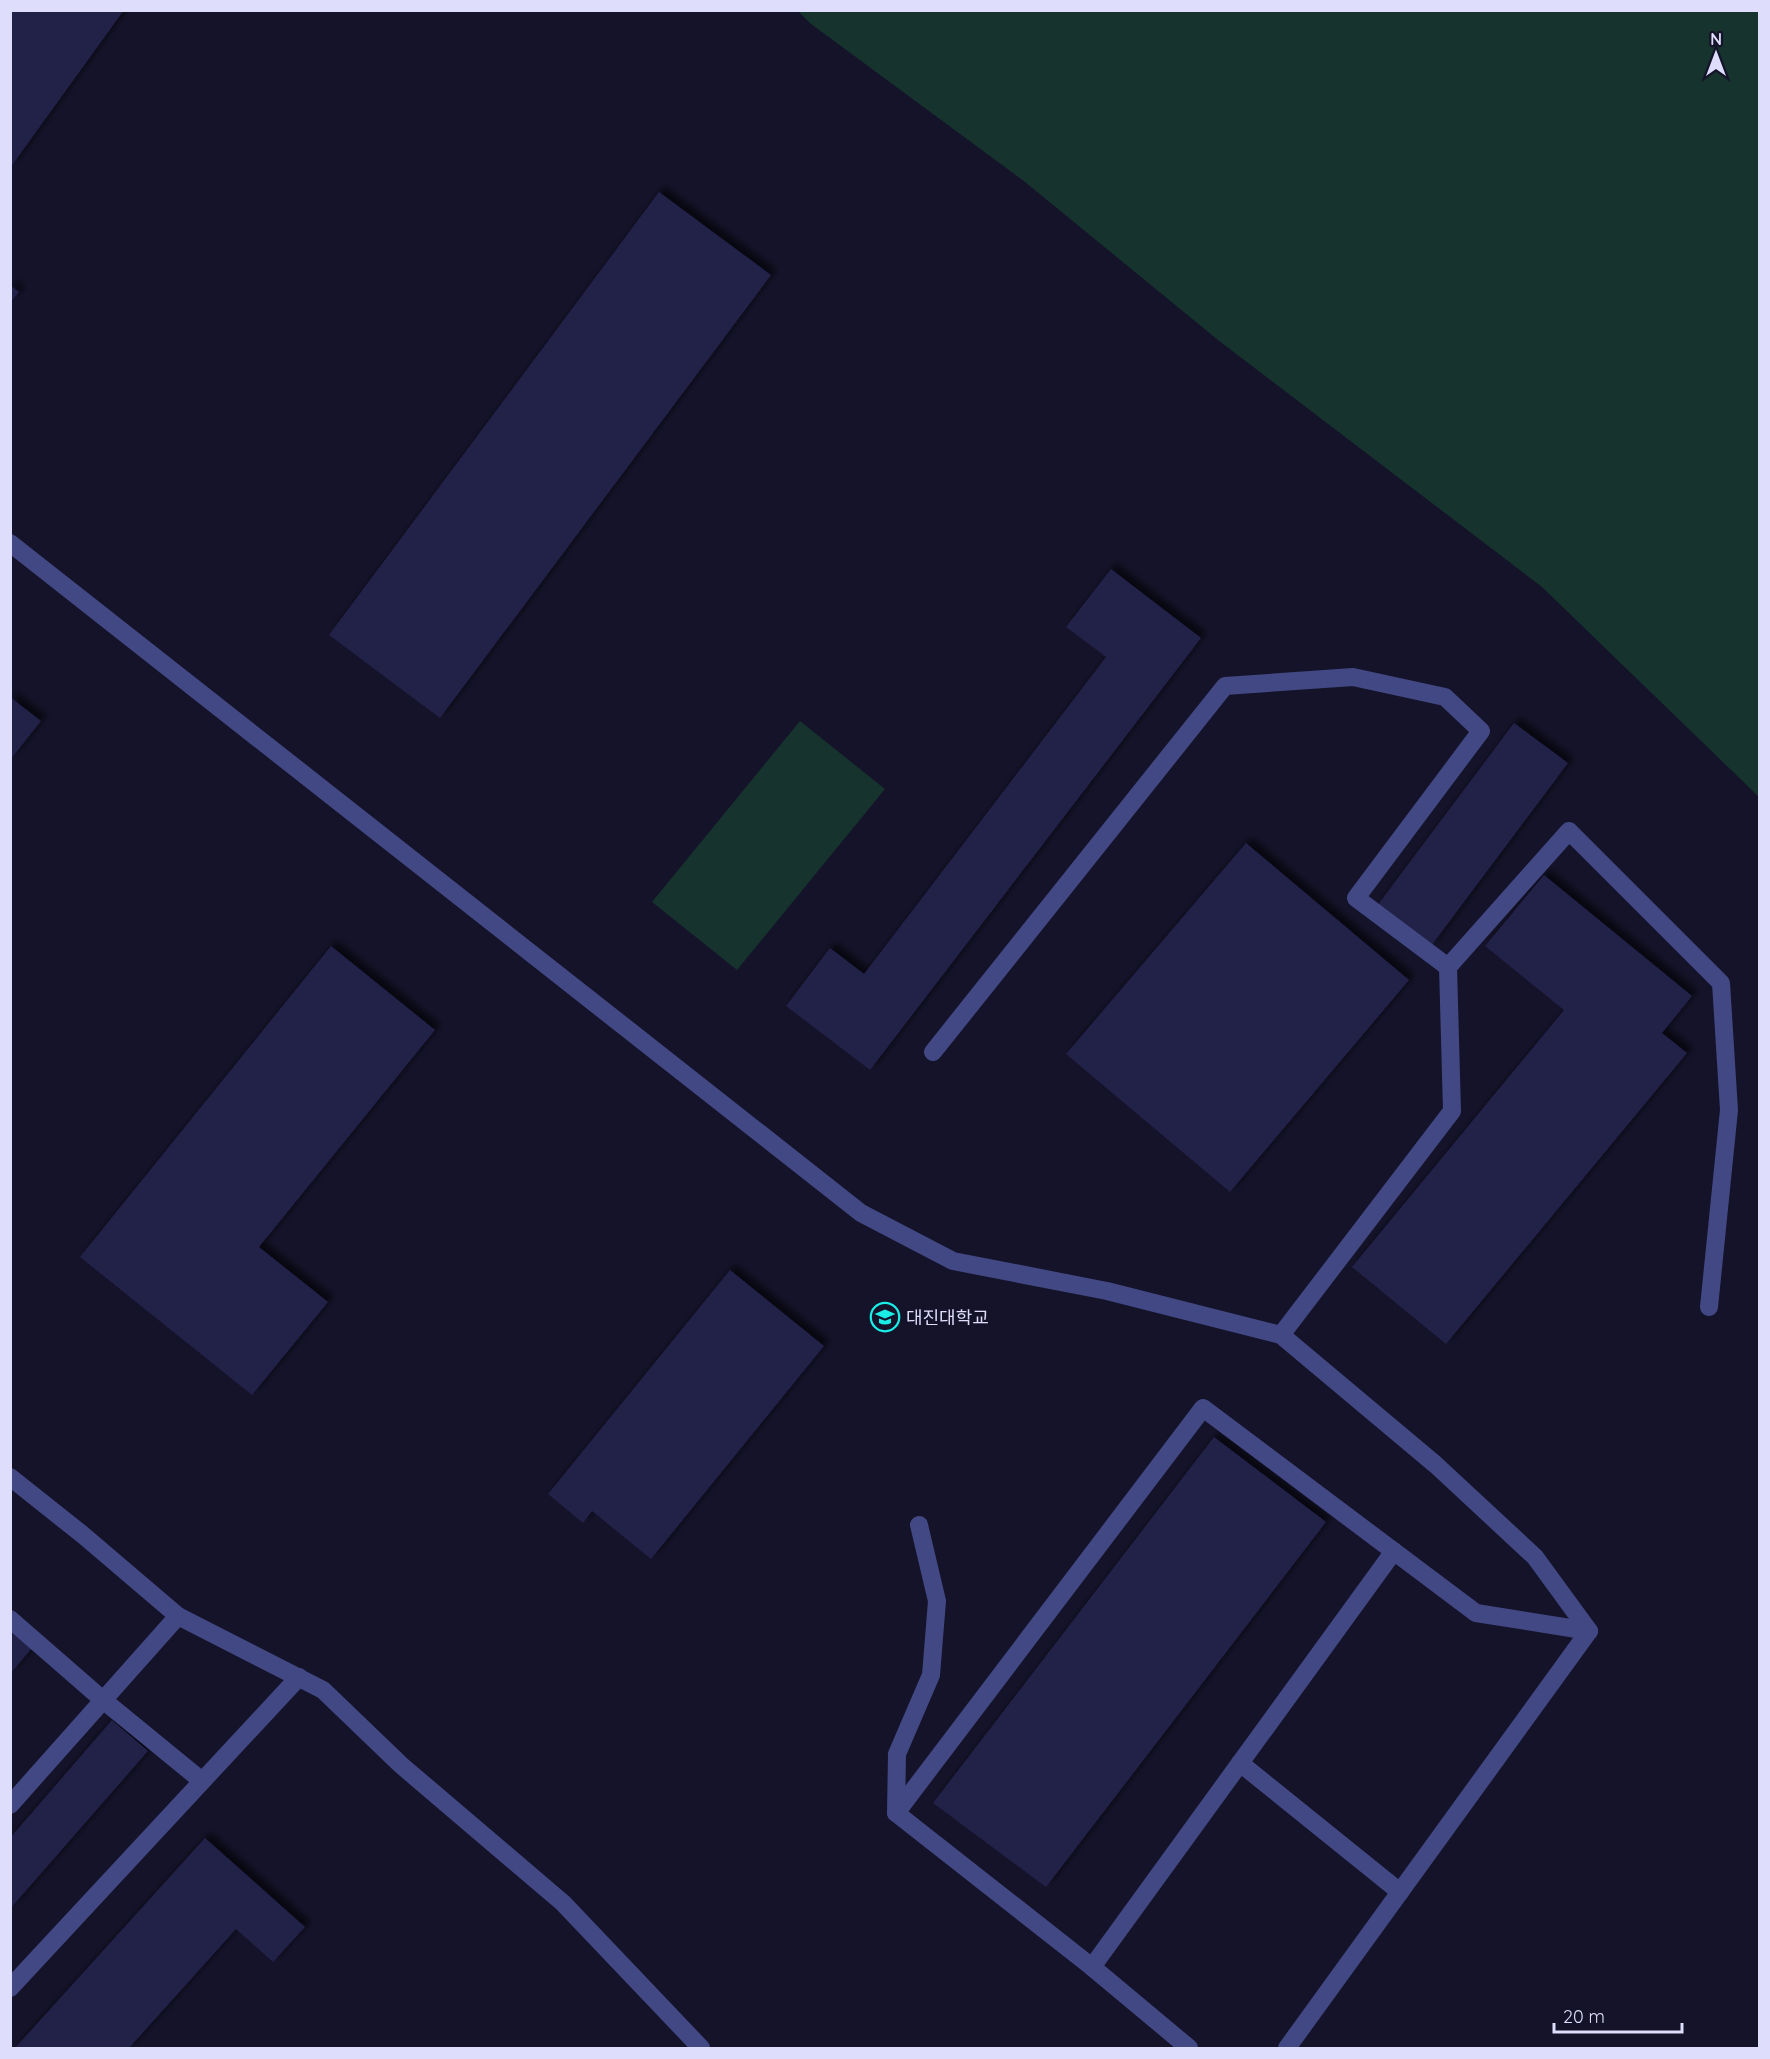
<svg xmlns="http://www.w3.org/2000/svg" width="1770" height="2059" viewBox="0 0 1770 2059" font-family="Quicksand,'Noto Sans KR',sans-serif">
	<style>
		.green { fill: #16332e }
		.building { fill: #232049; filter: url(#shadow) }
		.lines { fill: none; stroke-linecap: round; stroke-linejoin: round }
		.minor { stroke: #424884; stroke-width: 18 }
		.labels { text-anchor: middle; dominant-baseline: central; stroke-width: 5; stroke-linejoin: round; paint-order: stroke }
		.poi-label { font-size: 18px; fill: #dedefc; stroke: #141329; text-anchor: start }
	</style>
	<defs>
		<filter id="shadow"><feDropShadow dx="5.5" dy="-5.5" stdDeviation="3" flood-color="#0009"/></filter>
	</defs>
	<rect width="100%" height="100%" fill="#141329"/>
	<g class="green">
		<path d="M798,11H1759V797L1542,587L1218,340L1025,182L811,24Z"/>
		<path d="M800,721L885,789L737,970L652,902Z"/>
	</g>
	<g class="building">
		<path d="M10,10H124L10,168Z"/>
		<path d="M659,192L771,275L440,718L329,635Z"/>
		<path d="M10,285L19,292L10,303Z"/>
		<path d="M1111,569L1201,638L870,1070L786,1006L830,948L864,974L1106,657L1066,627Z"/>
		<path d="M10,697L41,721L10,760Z"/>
		<path d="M1514,723L1568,763L1431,946L1377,906Z"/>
		<path d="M1246,843L1409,980L1230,1192L1066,1054Z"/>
		<path d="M1544,875L1692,996L1662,1033L1687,1053L1446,1344L1352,1267L1564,1010L1485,946Z"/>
		<path d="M331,946L435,1030L259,1247L328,1302L252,1395L80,1257Z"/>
		<path d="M730,1270L824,1346L651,1559L592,1511L583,1523L548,1494Z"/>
		<path d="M1214,1437L1326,1522L1046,1887L933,1803Z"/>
		<path d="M10,1630L32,1648L10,1674Z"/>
		<path d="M112,1720L148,1751L10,1909V1838Z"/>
		<path d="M205,1838L305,1927L273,1962L236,1929L129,2048H15Z"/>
	</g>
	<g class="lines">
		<g class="minor">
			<path d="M10,543L861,1213L953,1261L1107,1291L1281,1335L1436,1465L1535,1557L1589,1631L1287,2048"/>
			<path d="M933,1052L1225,686L1353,677L1445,697L1481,731L1356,898L1448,967"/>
			<path d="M1281,1335L1452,1111L1448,967L1569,831L1721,983L1729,1110L1709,1307"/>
			<path d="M10,1477L83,1535L178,1616L323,1690L401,1765L563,1903L701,2048"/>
			<path d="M1394,1551L1092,1967L896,1813L1203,1408L1476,1613L1589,1631"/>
			<path d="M10,1619L103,1700L202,1781"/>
			<path d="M1240,1763L1400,1892"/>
			<path d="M10,1805L178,1616"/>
			<path d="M896,1813L897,1754L931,1675L937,1601L919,1525"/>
			<path d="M1092,1967L1189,2048"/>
			<path d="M10,1988L299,1677"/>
		</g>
	</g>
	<defs>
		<g id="university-ring" transform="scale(1.5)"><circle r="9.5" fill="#141329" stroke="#19ede6" stroke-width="1.5"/><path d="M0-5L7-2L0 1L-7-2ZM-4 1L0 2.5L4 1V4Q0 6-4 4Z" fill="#19ede6"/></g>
	</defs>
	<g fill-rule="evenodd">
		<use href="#university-ring" x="885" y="1317"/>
	</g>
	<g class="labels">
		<g class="poi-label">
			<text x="906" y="1317">대진대학교</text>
		</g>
	</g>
	<rect width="1770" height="2059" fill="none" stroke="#dedefc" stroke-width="24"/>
	<g transform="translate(1716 54)" stroke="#141329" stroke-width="4.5" paint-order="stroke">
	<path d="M0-4.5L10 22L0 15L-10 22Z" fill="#dedefc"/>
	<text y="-9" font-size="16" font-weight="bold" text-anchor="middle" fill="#dedefc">N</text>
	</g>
	<path d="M1554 2023v9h128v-9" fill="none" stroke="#dedefc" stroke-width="3"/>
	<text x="1563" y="2023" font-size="18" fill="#dedefc" stroke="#141329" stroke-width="4.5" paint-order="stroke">20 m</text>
</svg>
